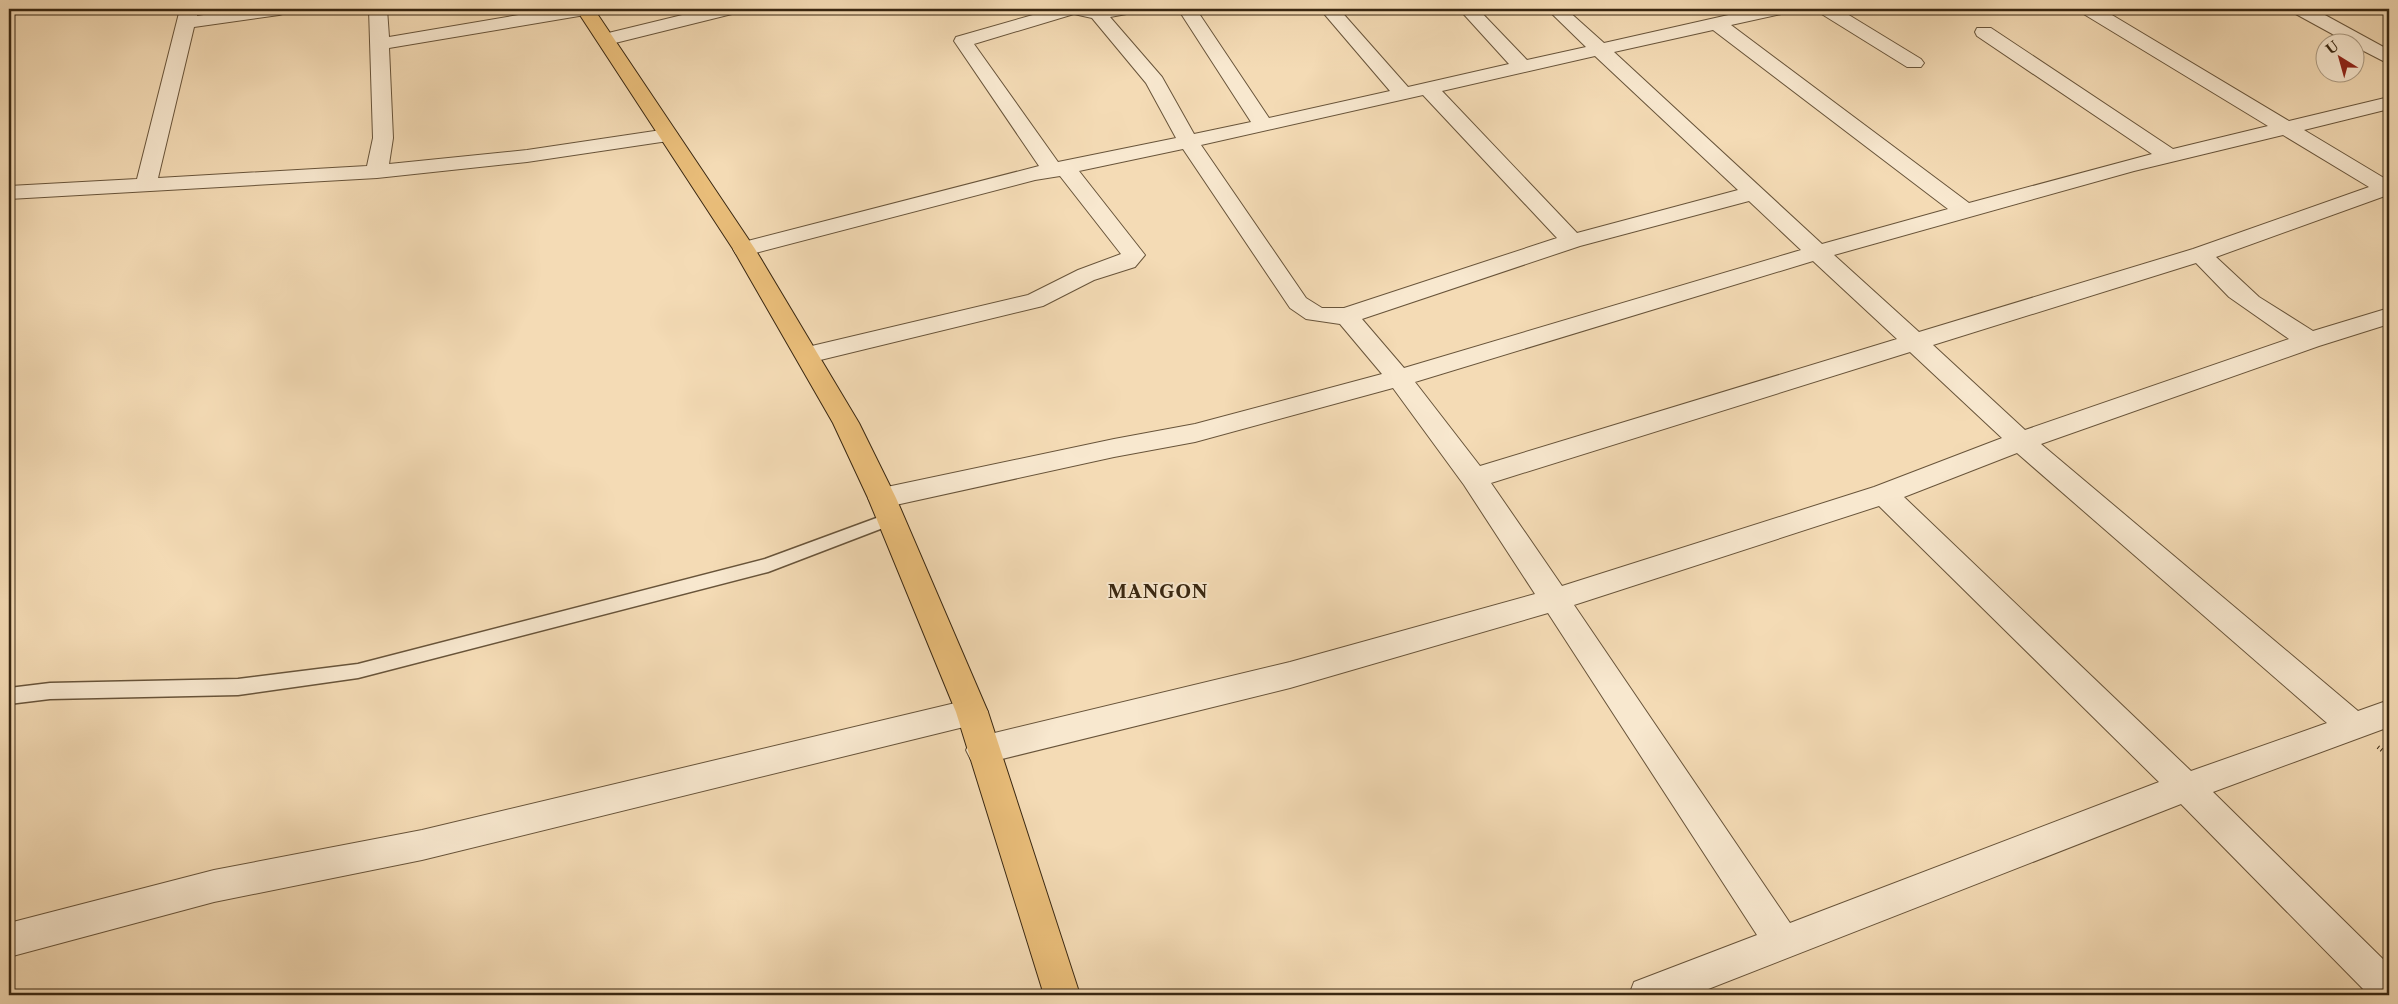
<svg xmlns="http://www.w3.org/2000/svg" width="2398" height="1004" viewBox="0 0 2398 1004" font-family="'Libre Caslon Text',serif">
	<style>
		.lines { fill: none; stroke-linecap: round; stroke-linejoin: round }
		.service-casing { stroke: #68543a; stroke-width: 3 }
		.minor-casing { stroke: #68543a; stroke-width: 2 }
		.trunk-casing { stroke: #392711; stroke-width: 2 }
		.path { stroke: #392711; stroke-width: 4; stroke-dasharray: 1 3; stroke-linecap: butt }
		.service { fill: #f8e8cf; fill-rule: evenodd }
		.minor { fill: #f8e8cf; fill-rule: evenodd }
		.trunk { fill: #eabe7a; fill-rule: evenodd }
		.labels { text-anchor: middle; dominant-baseline: central; stroke-width: 4; stroke-linejoin: round; paint-order: stroke }
		.district-label { font-size: 18px; font-weight: bold; letter-spacing: 1px; fill: #392711; stroke: #f8e8cf }
	</style>
	<rect width="100%" height="100%" fill="#f4dbb5"/>
	<filter id="stains"><feTurbulence type="fractalNoise" baseFrequency=".004" numOctaves="4"/><feColorMatrix values="0 0 0 0 .2 0 0 0 0 .09 0 0 0 0 .02 0 0 0 .5 -.17"/></filter>
	<radialGradient id="worn" r=".72"><stop offset=".6" stop-color="#630" stop-opacity="0"/><stop offset="1" stop-color="#630" stop-opacity=".3"/></radialGradient>
	<g class="lines">
		<g class="service-casing">
			<path id="service" d="M890,513L896,515L898,519L896,523L768,572L358,678L238,695L50,699L9,704V688L50,683L238,679L358,664L765,559Z"/>
		</g>
		<g class="minor-casing">
			<g id="minor">
				<path d="M9,9H18V10L16,14L9,16Z"/>
				<path d="M180,9H198L197,16L243,9H288L286,13L279,15L194,27L158,178L367,166L373,138L369,9H387L389,37L554,9H594L592,13L585,15L389,48L393,138L389,164L527,150L668,129L675,131L678,135L675,139L668,141L527,162L377,178L9,199V186L137,179Z"/>
				<path d="M707,9H738L736,13L607,45L600,43L598,39L600,35Z"/>
				<path d="M1054,9H1134L1132,13L1110,17L1162,77L1194,134L1251,122L1178,9H1196L1269,118L1390,91L1320,9H1339L1408,87L1509,64L1459,9H1478L1527,60L1586,47L1547,9H1566L1604,43L1755,9H1788L1786,13L1731,25L1969,203L2152,154L1977,36L1975,32L1977,28H1991L2173,149L2268,126L2082,13L2080,9H2102L2289,121L2389,97V109L2304,130L2389,181V196H2385L2216,257L2259,297L2313,331L2389,308V324L2319,346L2041,444L2358,711L2389,700V727L2213,792L2389,965V995H2369L2181,804L1693,995H1629L1634,982L1757,935L1548,613L1290,688L982,764L971,760L966,750L971,740L982,736L1290,662L1535,594L1464,485L1393,388L1195,442L1114,457L882,508L872,505L868,498L872,491L882,488L1114,439L1195,424L1382,374L1340,324L1306,319L1290,308L1183,149L1079,171L1145,255L1135,267L1094,280L1043,306L808,363L799,361L796,355L799,349L1028,295L1078,270L1121,254L1060,176L1035,180L744,256L736,254L733,249L736,244L1039,166L954,41L956,37ZM1074,14L1092,18L1146,83L1176,138L1058,162L974,44ZM1713,30L1948,209L1822,244L1614,52ZM1595,56L1738,190L1577,233L1442,91ZM1423,95L1557,238L1344,308H1322L1306,298L1201,145ZM2283,135L2369,187L2193,249L1919,332L1834,255L2134,171ZM1749,201L1801,250L1404,368L1362,319L1580,246ZM1813,261L1897,339L1480,466L1415,382ZM2196,263L2229,297L2289,339L2025,430L1933,345ZM1910,352L2002,438L1874,487L1562,586L1491,483ZM2017,453L2327,723L2191,771L1904,497ZM1879,506L2159,782L1790,923L1574,605Z"/>
				<path d="M1818,9H1839L1921,59L1924,63L1921,67H1907L1820,13Z"/>
				<path d="M2292,9H2314L2389,50V64L2356,47V42H2347L2294,13Z"/>
				<path d="M972,699L983,703L988,712L983,721L972,725L422,860L214,902L9,957V923L214,870L422,830Z"/>
			</g>
		</g>
		<g class="trunk-casing">
			<path id="trunk" d="M576,9H594L755,249L859,423L896,498L988,712L1080,995H1044L956,712L868,498L833,423L733,249Z"/>
		</g>
		<path class="path" d="M2378,747L2389,756"/>
		<use href="#service" class="service"/>
		<use href="#minor" class="minor"/>
		<use href="#trunk" class="trunk"/>
	</g>
	<g class="labels">
		<g class="district-label">
			<text x="1158" y="592">MANGON</text>
		</g>
	</g>
	<rect width="2398" height="1004" fill="none" stroke="#f4dbb5" stroke-width="30"/>
	<rect x="10" y="10" width="2378" height="984" fill="none" stroke="#392711" stroke-width="2.5"/>
	<rect x="15" y="15" width="2368" height="974" fill="none" stroke="#392711"/>
	<g transform="translate(2340 58) rotate(323)"><circle r="24" fill="#f8e8cf" stroke="#ac9b83"/>
	<path d="M0-4L9 19L0 12L-9 19Z" fill="#8f2418"/>
	<text y="-8" font-size="14" font-weight="bold" text-anchor="middle" fill="#392711">U</text>
	</g>
	<rect width="100%" height="100%" filter="url(#stains)"/>
	<rect width="100%" height="100%" fill="url(#worn)"/>
</svg>
